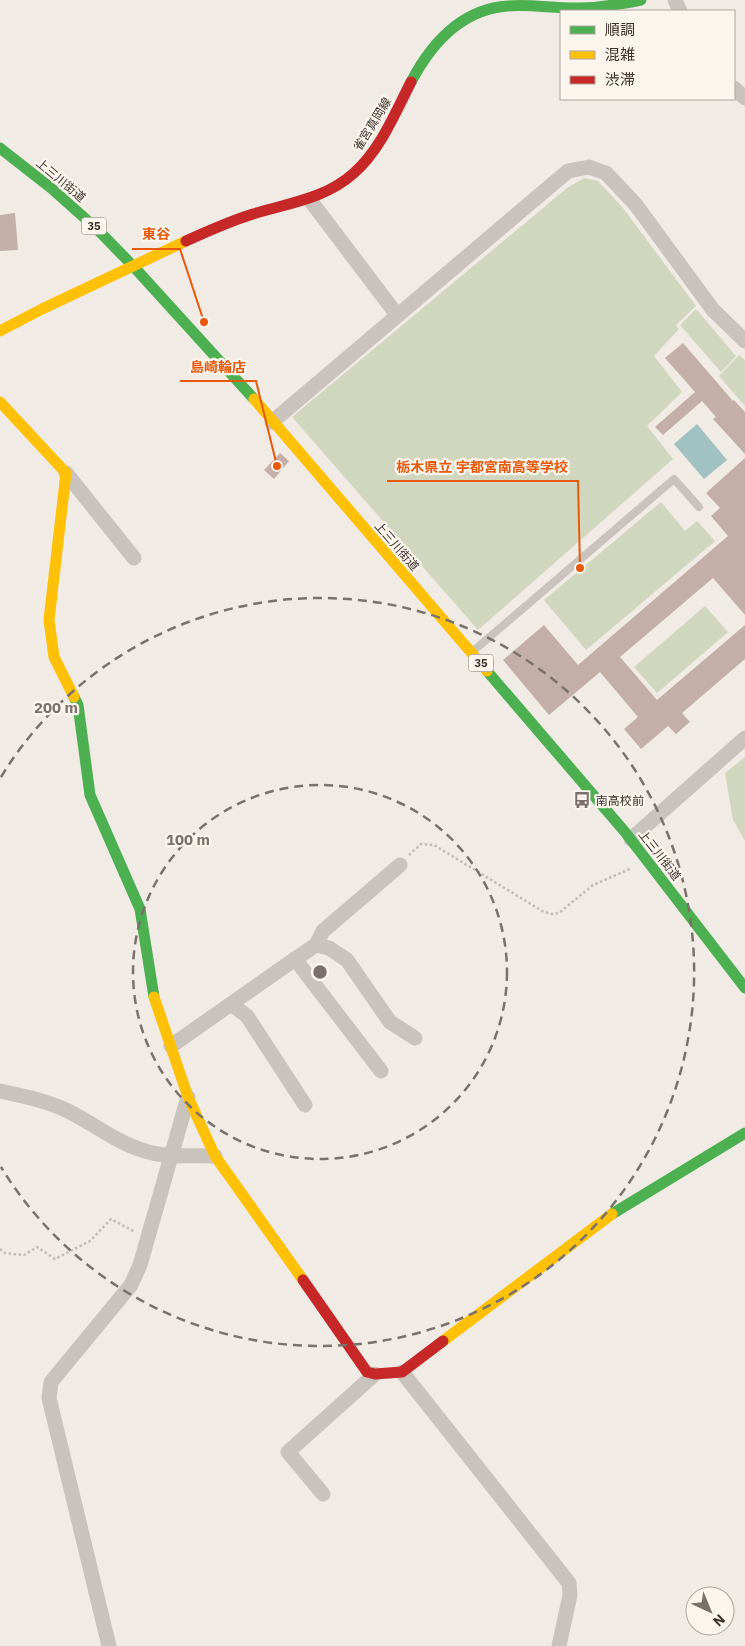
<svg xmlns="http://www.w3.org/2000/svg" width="745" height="1646" viewBox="0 0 745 1646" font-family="'IBM Plex Sans','Noto Sans JP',sans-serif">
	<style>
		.green { fill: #d1d6bf }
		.water { fill: #a1c2c1 }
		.building { fill: #c3afa7 }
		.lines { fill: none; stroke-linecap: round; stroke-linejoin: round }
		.path { stroke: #c2bbb6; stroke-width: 2.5; stroke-dasharray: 2.5 2.5; stroke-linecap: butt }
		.lane { stroke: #c9c3be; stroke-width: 8 }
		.street { stroke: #c9c3be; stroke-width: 15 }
		.fast { stroke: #4caf50; stroke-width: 11 }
		.slow { stroke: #ffc107; stroke-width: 11 }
		.jam { stroke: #c62828; stroke-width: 11 }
		.ring { fill: none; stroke: #7a716c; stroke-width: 2.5; stroke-dasharray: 9 6 }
		.labels { text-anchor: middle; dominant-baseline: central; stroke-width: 4.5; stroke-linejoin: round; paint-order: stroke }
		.shield { fill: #fbf5ee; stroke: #756b66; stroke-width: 1 }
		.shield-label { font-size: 11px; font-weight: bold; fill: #3b302b }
		.street-label { font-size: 12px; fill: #3b302b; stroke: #fbf5ee }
		.poi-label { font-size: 12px; fill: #3b302b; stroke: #fbf5ee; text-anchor: start }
		.centre { fill: #7a716c; stroke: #fbf5ee; stroke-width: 2.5 }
		.ring-label { font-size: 15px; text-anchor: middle; font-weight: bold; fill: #7a716c; stroke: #fbf5ee; stroke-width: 4.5; stroke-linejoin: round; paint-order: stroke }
		.leader { fill: none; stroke: #e8590c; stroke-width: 2 }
		.callout-dot { fill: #e8590c; stroke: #fbf5ee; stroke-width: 2 }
		.callout-label { font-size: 14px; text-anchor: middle; font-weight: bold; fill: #e8590c; stroke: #fbf5ee; stroke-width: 4.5; stroke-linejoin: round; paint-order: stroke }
	</style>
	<rect width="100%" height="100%" fill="#f0ebe5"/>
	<g class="green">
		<path d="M584,178L598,181L623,208L696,306L676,325L679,329L654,356L682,392L647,426L673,459L478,630L292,417L567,188Z"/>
		<path d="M696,309L736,356L721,372L680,325Z"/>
		<path d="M739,355L745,360V406L719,376Z"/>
		<path d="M661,502L685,531L697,521L715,541L586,650L544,600Z"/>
		<path d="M705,606L728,632L657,693L634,667Z"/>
		<path d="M745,757V841L733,820L725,773Z"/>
	</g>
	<path class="water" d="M697,424L727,460L704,479L674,444Z"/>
	<g class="building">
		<path d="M15,213L18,250L0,251V215Z"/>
		<path d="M683,343L733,401L734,400L745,412V454L713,419L716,417L702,401L663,435L655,427L695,392L665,358Z"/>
		<path d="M280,453L289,461L274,479L264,470Z"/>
		<path d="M745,458V615L713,578L620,657L657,700L745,625V659L682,713L690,722L676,734L668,726L641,749L624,729L638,717L600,672L549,715L503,660L544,625L578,665L728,536L711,516L720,508L706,493Z"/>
	</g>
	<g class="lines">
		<g class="path">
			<path d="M409,855L421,844L434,845L544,912L552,914L559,913L593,885L632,868"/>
			<path d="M0,1249L5,1253L24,1255L37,1247L55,1259L90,1241L111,1219L135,1232"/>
		</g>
		<path class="lane" d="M472,652L674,479L699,507"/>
		<g class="street">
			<path d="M675,0L680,11"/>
			<path d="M734,88L745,98"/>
			<path d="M310,200L397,315"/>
			<path d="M272,422L568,171L589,167L606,173L636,205L713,310L745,341"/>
			<path d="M66,473L134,558"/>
			<path d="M631,839L745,738"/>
			<path d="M316,945L323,931L400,865"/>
			<path d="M295,959L316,945L329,948L347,960L390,1022L415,1038"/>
			<path d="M231,1004L247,1016L305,1105"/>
			<path d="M171,1046L295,959L381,1071"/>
			<path d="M0,1091C24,1096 48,1101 70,1112C95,1125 118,1143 145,1151C167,1158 192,1155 215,1156"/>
			<path d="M402,1372L569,1583L570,1595L559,1646"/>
			<path d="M323,1494L288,1452L375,1374"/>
			<path d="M109,1646L49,1398L51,1382L131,1285L140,1265L188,1097"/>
		</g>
		<g class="fast">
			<path d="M411,82C431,44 462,9 508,6C532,4 556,9 581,8C601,8 621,4 641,0"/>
			<path d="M0,148L51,188L97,229L134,267L254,399"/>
			<path d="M487,671L625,832L745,988"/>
			<path d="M74,697L78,705L90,795L140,909L154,997"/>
			<path d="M612,1214L745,1133"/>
		</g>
		<g class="slow">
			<path d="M0,331L42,309L186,241"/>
			<path d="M254,399L487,671"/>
			<path d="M0,402L66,473L49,620L54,657L74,697"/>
			<path d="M154,997L188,1097L215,1156L303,1280"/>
			<path d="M443,1341L612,1214"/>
		</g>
		<g class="jam">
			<path d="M186,241C208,231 230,221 253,214C289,203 325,199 354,173C381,149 395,113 411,82"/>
			<path d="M303,1280L367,1372L375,1374L402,1372L443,1341"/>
		</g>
	</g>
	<g class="ring">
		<circle cx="320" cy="972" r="187"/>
		<path d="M1 777A374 374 0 1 1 1 1167"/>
	</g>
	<defs>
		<g id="bus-bare" transform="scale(1.35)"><path d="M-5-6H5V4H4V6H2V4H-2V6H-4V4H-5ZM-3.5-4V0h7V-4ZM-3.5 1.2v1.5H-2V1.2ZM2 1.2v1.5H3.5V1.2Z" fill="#7a716c" stroke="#fbf5ee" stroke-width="2.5" paint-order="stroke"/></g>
	</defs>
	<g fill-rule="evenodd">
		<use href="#bus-bare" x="582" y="800"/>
	</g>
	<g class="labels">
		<g class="shield">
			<rect x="81.5" y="217.5" width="25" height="17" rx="4"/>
			<rect x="468.5" y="654.5" width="25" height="17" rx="4"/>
		</g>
		<g class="shield-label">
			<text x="94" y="226">35</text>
			<text x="481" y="663">35</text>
		</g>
		<g class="street-label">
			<text transform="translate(372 124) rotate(-58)">雀宮真岡線</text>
			<text transform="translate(61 180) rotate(40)">上三川街道</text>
			<text transform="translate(397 546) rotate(49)">上三川街道</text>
			<text transform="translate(660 855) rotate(52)">上三川街道</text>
		</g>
		<g class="poi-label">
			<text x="596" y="800">南高校前</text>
		</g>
	</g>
	<circle cx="320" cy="972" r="8" class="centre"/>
	<g class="ring-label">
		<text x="56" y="713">200 m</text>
		<text x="188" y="845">100 m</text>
	</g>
	<path class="leader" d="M204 322L180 249H132M277 466L256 381H180M580 568L578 481H387"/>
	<g class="callout-dot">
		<circle cx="204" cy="322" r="5"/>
		<circle cx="277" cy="466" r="5"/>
		<circle cx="580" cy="568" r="5"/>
	</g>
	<g class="callout-label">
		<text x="156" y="239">東谷</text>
		<text x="218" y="372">島崎輪店</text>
		<text x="482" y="472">栃木県立 宇都宮南高等学校</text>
	</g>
	<rect x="560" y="10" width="175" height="90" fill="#fbf5ee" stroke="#aea6a0"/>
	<rect x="570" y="26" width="25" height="8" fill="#4caf50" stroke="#aea6a0"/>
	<text x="605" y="35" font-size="15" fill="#3b302b">順調</text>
	<rect x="570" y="51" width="25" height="8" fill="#ffc107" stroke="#aea6a0"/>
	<text x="605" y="60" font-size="15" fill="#3b302b">混雑</text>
	<rect x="570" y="76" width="25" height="8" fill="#c62828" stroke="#aea6a0"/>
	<text x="605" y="85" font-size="15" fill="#3b302b">渋滞</text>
	<g transform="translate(710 1611) rotate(136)"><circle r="24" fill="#fbf5ee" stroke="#aea6a0"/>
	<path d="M0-4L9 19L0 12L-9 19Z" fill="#7a716c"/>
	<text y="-8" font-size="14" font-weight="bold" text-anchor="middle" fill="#3b302b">N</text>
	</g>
</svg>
